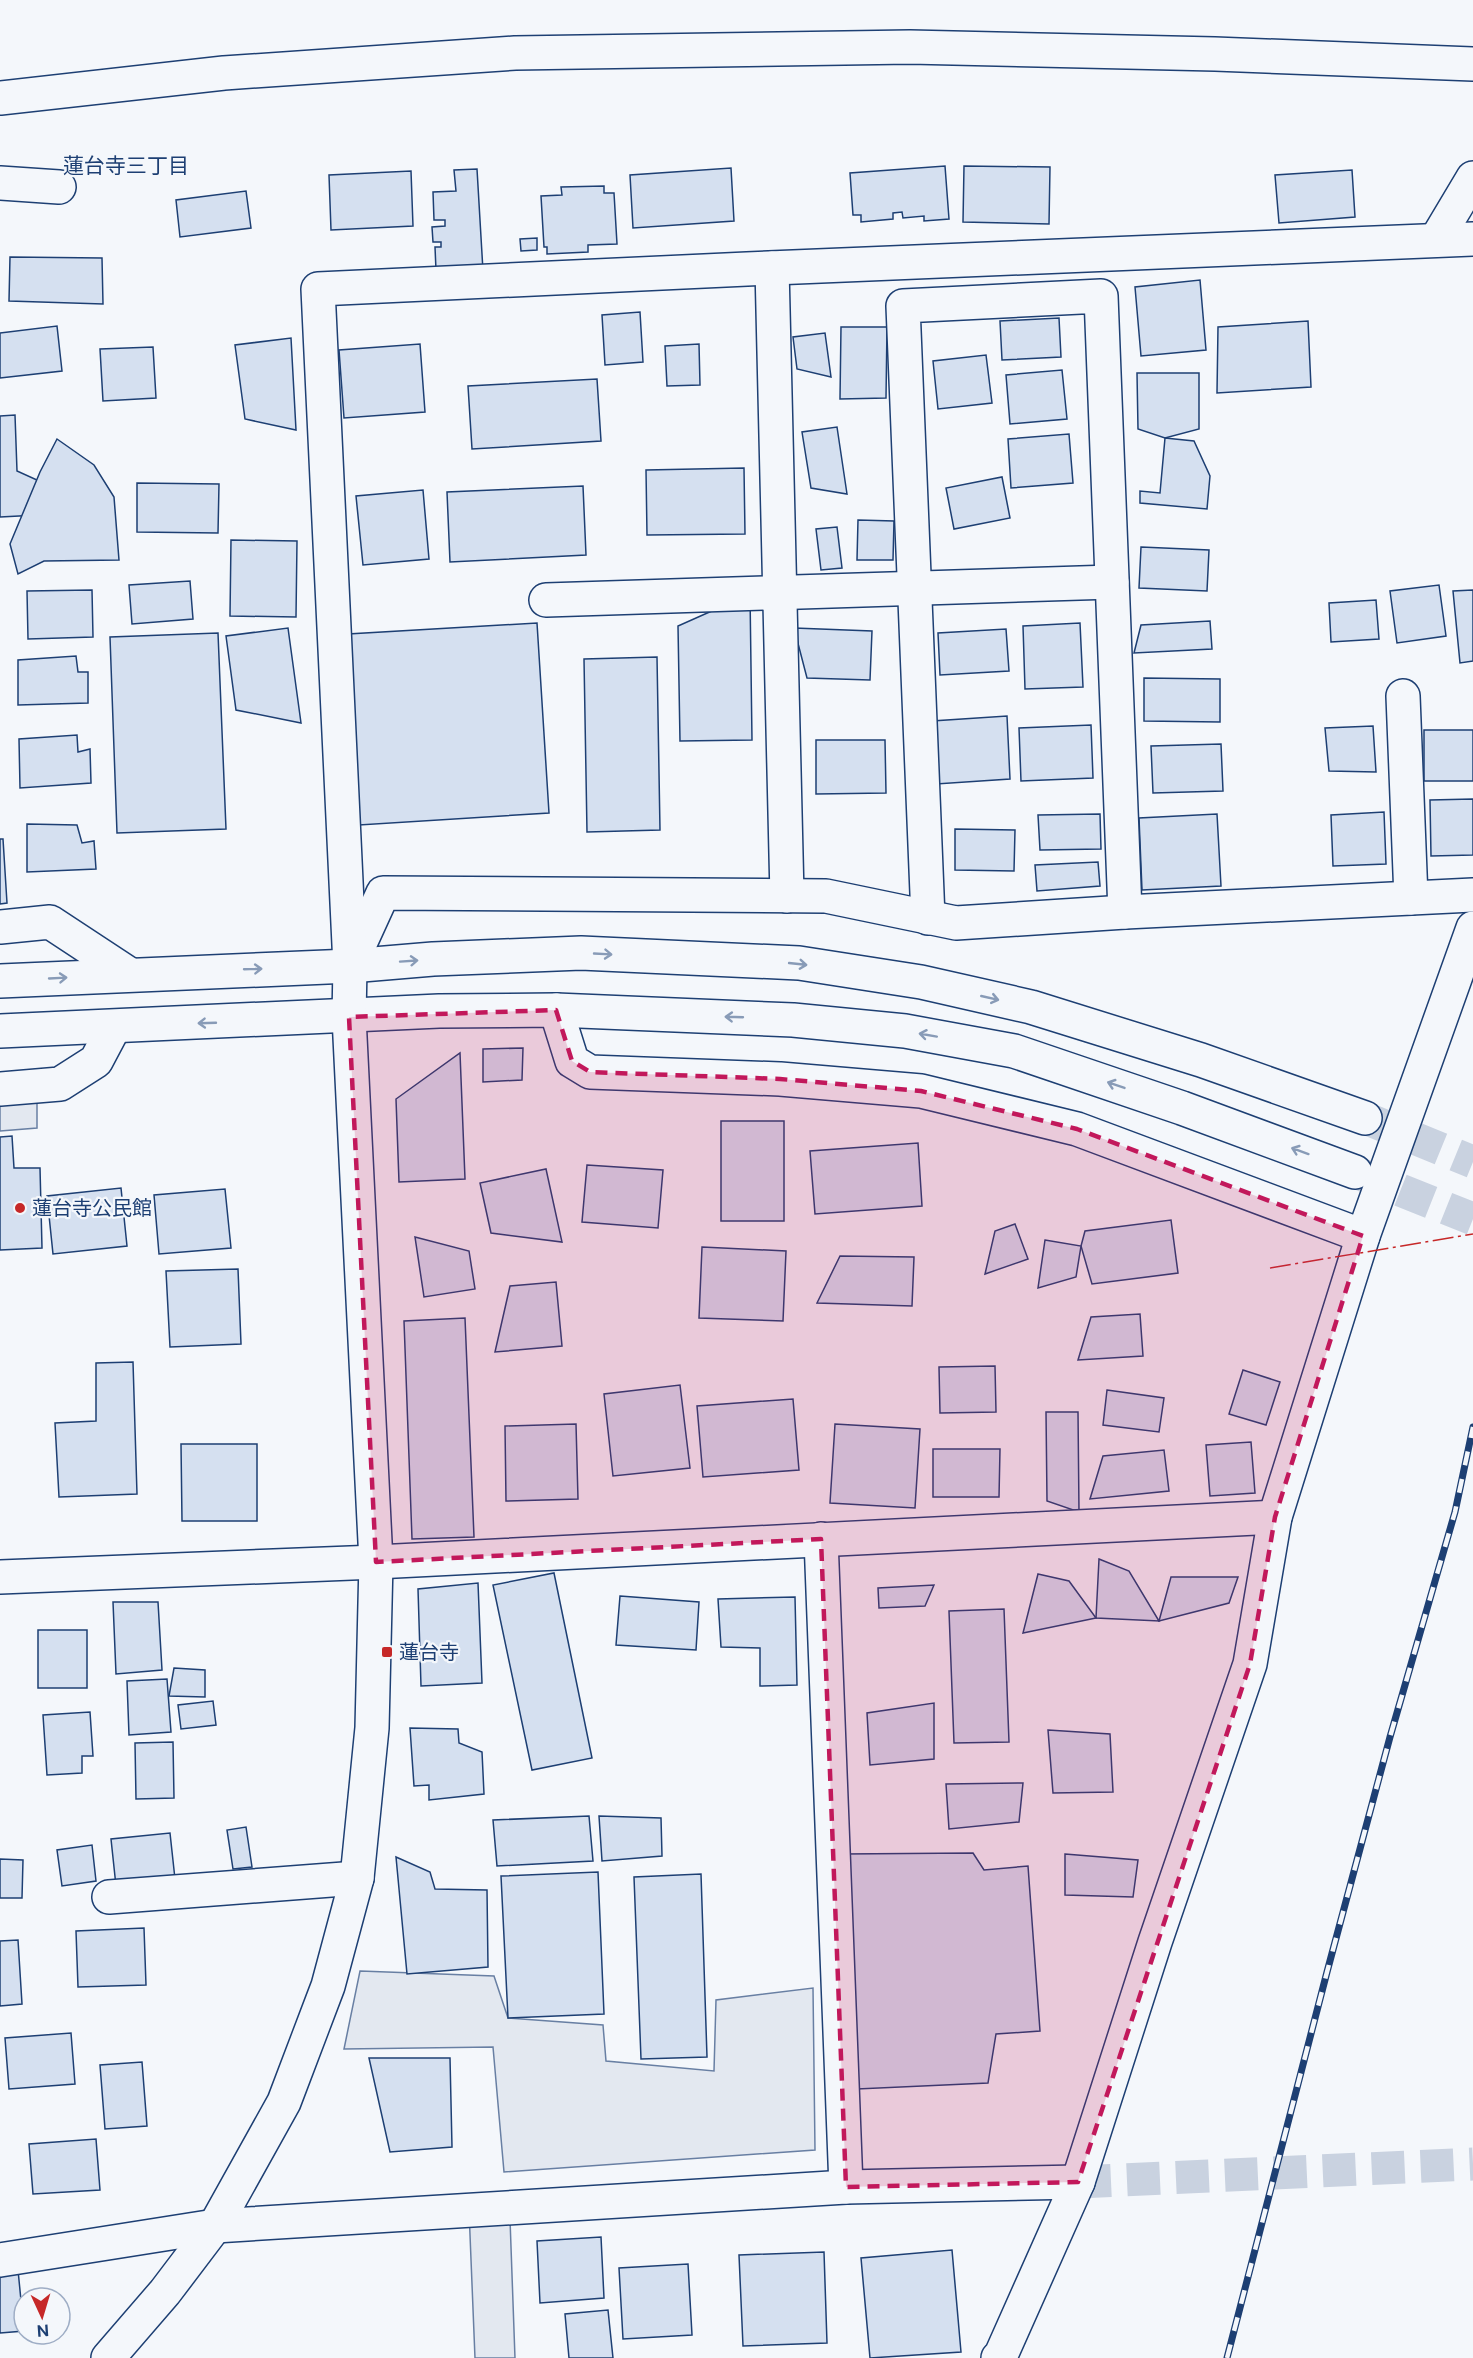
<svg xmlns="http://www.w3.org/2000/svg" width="1473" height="2358" viewBox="0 0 1473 2358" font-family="'Public Sans','Noto Sans JP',sans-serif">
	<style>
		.parking { fill: #e3e8f0; stroke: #687fa3; stroke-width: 1.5 }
		.building { fill: #d5e0f0; stroke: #1d3f73; stroke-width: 1.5 }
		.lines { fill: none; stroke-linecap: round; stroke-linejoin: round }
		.minor-tunnel { stroke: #c9d2e0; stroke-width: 33; stroke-dasharray: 33 16; stroke-linecap: butt }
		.minor-casing { stroke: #1d3f73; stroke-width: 36 }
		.minor { stroke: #f4f7fb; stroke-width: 33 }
		.rail-casing { stroke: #1d3f73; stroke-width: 7 }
		.rail { stroke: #f4f7fb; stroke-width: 4.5; stroke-dasharray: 14; stroke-linecap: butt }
		.power { stroke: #c62828; stroke-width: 1.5; stroke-dasharray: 21 4.5 3 4.5; stroke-linecap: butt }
		.oneway { stroke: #889bb7 }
		.marked { fill: #c2185b; fill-opacity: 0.2; stroke: #c2185b; stroke-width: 4.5; stroke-dasharray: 12 8; stroke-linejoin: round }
		.poi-dot { fill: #c62828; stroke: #f4f7fb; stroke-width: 2 }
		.labels { text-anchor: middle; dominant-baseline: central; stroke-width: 4.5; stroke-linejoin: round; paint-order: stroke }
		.poi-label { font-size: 20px; fill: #1d3f73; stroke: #f4f7fb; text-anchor: start }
		.neighbourhood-label { font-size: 21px; fill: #1d3f73; stroke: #f4f7fb }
	</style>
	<rect width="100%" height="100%" fill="#f4f7fb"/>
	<g class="parking">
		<path d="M37,1098V1128L0,1131V1100Z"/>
		<path d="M360,1971L494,1976L508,2018L603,2025L606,2061L714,2071L716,2000L813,1988L815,2150L504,2172L493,2047L344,2049Z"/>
		<path d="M469,2210L510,2219L515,2358H475Z"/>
	</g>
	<g class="building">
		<path d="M945,166L949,219L924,221V216L903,218L902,212L893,213V219L861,222V215H853L850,173Z"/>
		<path d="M964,166L1050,167L1049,224L963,222Z"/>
		<path d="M731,168L734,221L633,228L630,175Z"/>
		<path d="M477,169L483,271L436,270L435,247H441V242H433L432,227L445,226V220H434L433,192L456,191L454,170Z"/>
		<path d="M1352,170L1355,217L1279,223L1275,175Z"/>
		<path d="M411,171L413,226L331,230L329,175Z"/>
		<path d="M604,186V193H614L617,244L588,245V252L547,254V247H544L541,196L562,195L561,187Z"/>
		<path d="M246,191L251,228L180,237L176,200Z"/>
		<path d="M537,238V250L521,251L520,239Z"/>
		<path d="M10,257L102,258L103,304L9,301Z"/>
		<path d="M1200,280L1206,350L1141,356L1135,287Z"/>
		<path d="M640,312L643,362L605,365L602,315Z"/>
		<path d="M1059,318L1061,357L1002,360L1000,321Z"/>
		<path d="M1308,321L1311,387L1217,393L1218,327Z"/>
		<path d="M57,326L62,371L0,378V333Z"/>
		<path d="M841,327H887L886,398L840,399Z"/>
		<path d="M825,333L831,377L797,369L793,337Z"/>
		<path d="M291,338L296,430L245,419L235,345Z"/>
		<path d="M420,344L425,412L344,418L339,350Z"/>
		<path d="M699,344L700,385L667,386L665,346Z"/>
		<path d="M153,347L156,398L103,401L100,349Z"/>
		<path d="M986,355L992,403L938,409L933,361Z"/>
		<path d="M1062,370L1067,419L1010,424L1006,375Z"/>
		<path d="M1137,373H1199V429L1165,438L1138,429Z"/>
		<path d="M597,379L601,441L472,449L468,386Z"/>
		<path d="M15,415L17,471L37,480L38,515L0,517V416Z"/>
		<path d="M837,427L847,494L811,488L802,432Z"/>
		<path d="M1069,434L1073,483L1011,488L1008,439Z"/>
		<path d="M1165,438L1194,441L1210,476L1207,509L1140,503V491L1160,493Z"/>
		<path d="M57,439L94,465L114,497L119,560L44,561L18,574L10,544L40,472Z"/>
		<path d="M744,468L745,534L647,535L646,470Z"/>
		<path d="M1002,477L1010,518L954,529L946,488Z"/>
		<path d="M137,483L219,484L218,533L137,532Z"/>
		<path d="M583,486L586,555L450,562L447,492Z"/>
		<path d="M423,490L429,559L363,565L356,496Z"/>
		<path d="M858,520L894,521L893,560H857Z"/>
		<path d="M837,527L842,568L821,570L816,529Z"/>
		<path d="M231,540L297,541L296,617L230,616Z"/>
		<path d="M1141,547L1209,550L1207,591L1139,588Z"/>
		<path d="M190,581L193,619L132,624L129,585Z"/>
		<path d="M1439,585L1446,636L1397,643L1390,591Z"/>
		<path d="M92,590L93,637L28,639L27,591Z"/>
		<path d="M1473,590V661L1460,663L1453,591Z"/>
		<path d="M750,594L752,740L680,741L678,626Z"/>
		<path d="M1376,600L1379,639L1331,642L1329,603Z"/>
		<path d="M1210,621L1212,649L1134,653L1141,625Z"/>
		<path d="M537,623L549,813L359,825L348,634Z"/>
		<path d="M1080,623L1083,687L1025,689L1023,626Z"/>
		<path d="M288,628L301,723L236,710L226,636Z"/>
		<path d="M794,628L872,631L870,680L807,678Z"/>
		<path d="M1006,629L1009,671L940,675L938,633Z"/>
		<path d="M218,633L226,829L117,833L110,637Z"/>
		<path d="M76,656L78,672H88V703L18,705V660Z"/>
		<path d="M657,657L660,830L587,832L584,659Z"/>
		<path d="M1144,678L1220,679V722L1144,721Z"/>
		<path d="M1007,716L1010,779L936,784L932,721Z"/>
		<path d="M1091,725L1093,778L1021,781L1019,728Z"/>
		<path d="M1373,726L1376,772L1329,771L1325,728Z"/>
		<rect x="1424" y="730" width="49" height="51"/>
		<path d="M77,735L78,752L90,749L91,783L20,788L19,739Z"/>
		<path d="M816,740H885L886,793L816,794Z"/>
		<path d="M1221,744L1223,791L1153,793L1151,746Z"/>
		<path d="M1473,799V855L1431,856L1430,800Z"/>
		<path d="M1384,812L1386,864L1333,866L1331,815Z"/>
		<path d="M1100,814L1101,849L1040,850L1038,815Z"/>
		<path d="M1217,814L1221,886L1142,890L1139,818Z"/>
		<path d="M27,824L77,825L82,843L94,841L96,869L27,872Z"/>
		<path d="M955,829L1015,830L1014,871L955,870Z"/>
		<path d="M0,839H3L7,903L0,904Z"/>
		<path d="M1098,862L1100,886L1037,891L1035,865Z"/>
		<path d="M523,1048L522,1080L483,1082V1049Z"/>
		<path d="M460,1053L465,1179L399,1182L396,1099Z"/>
		<rect x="721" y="1121" width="63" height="100"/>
		<path d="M12,1136L14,1168H40L42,1248L0,1250V1137Z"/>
		<path d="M918,1143L922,1206L815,1214L810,1151Z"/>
		<path d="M587,1165L663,1170L658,1228L582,1222Z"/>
		<path d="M546,1169L562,1242L491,1233L480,1183Z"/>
		<path d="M121,1188L127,1246L53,1254L47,1196Z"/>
		<path d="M225,1189L231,1248L159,1254L154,1195Z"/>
		<path d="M1171,1220L1178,1273L1092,1284L1081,1246L1085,1231Z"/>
		<path d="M1015,1224L1028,1259L985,1274L995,1231Z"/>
		<path d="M415,1237L469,1251L475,1289L424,1297Z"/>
		<path d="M1045,1240L1081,1246L1076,1277L1038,1288Z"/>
		<path d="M702,1247L786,1251L783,1321L699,1318Z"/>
		<path d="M840,1256L914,1257L912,1306L817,1303Z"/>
		<path d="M238,1269L241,1344L170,1347L166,1271Z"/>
		<path d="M556,1282L562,1346L495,1352L510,1286Z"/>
		<path d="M1140,1314L1143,1356L1078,1360L1091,1317Z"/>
		<path d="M465,1318L474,1537L412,1539L404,1321Z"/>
		<path d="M133,1362L137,1494L59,1497L55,1423L96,1421V1363Z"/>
		<path d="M995,1366L996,1412L940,1413L939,1367Z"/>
		<path d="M1243,1370L1280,1382L1266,1425L1229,1414Z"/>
		<path d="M680,1385L690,1468L613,1476L604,1394Z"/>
		<path d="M1107,1390L1164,1398L1159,1432L1103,1425Z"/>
		<path d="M793,1399L799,1470L703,1477L697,1406Z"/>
		<path d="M1046,1412H1078L1079,1512L1047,1501Z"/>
		<path d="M576,1424L578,1499L506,1501L505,1426Z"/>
		<path d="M835,1424L920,1429L915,1508L830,1503Z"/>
		<path d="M1251,1442L1255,1493L1210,1496L1206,1445Z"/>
		<path d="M181,1444H257V1521H182Z"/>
		<path d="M933,1449H1000L999,1497H933Z"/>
		<path d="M1164,1450L1169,1491L1090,1499L1103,1456Z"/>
		<path d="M1099,1559L1129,1571L1159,1621L1096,1618Z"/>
		<path d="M554,1573L592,1758L532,1770L493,1585Z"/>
		<path d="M1038,1574L1069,1581L1096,1618L1023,1633Z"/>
		<path d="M1171,1577H1238L1229,1603L1159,1621Z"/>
		<path d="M478,1583L482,1683L421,1686L418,1589Z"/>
		<path d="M934,1585L925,1606L879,1608L878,1588Z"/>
		<path d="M620,1596L699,1602L696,1650L616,1645Z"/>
		<path d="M795,1597L797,1685L760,1686V1648L721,1647L718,1599Z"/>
		<path d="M113,1602H158L162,1670L116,1674Z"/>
		<path d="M1004,1609L1009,1742L954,1743L949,1611Z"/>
		<rect x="38" y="1630" width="49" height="58"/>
		<path d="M174,1668L205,1670V1697L169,1696Z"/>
		<path d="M167,1679L171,1732L129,1735L127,1681Z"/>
		<path d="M213,1701L216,1725L181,1729L178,1705Z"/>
		<path d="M934,1703V1759L870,1765L867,1713Z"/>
		<path d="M90,1712L93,1756H82V1773L47,1775L43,1715Z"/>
		<path d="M410,1728L458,1729L459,1743L482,1752L484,1794L429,1800V1785L414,1786Z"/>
		<path d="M1048,1730L1110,1734L1113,1792L1053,1793Z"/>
		<path d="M173,1742L174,1798L136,1799L135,1743Z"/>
		<path d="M1023,1783L1019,1822L949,1829L946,1784Z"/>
		<path d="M589,1816L593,1861L497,1866L493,1820Z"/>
		<path d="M599,1816L661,1818L662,1856L602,1861Z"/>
		<path d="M246,1827L252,1867L233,1869L227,1830Z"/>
		<path d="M170,1833L175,1879L116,1886L111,1839Z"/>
		<path d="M92,1845L96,1881L62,1886L57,1850Z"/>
		<path d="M973,1853L984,1870L1028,1866L1040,2031L996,2034L988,2083L857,2089L842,1854Z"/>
		<path d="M1065,1854L1138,1860L1133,1897L1065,1895Z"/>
		<path d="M396,1857L430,1872L435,1889L487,1890L488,1967L407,1974Z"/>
		<path d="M0,1859L23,1860L22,1898H0Z"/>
		<path d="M598,1872L604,2014L508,2018L501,1876Z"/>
		<path d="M701,1874L707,2057L641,2059L634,1877Z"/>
		<path d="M144,1928L146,1985L78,1987L76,1931Z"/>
		<path d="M18,1940L22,2004L0,2006V1941Z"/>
		<path d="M71,2033L75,2084L9,2089L5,2038Z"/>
		<path d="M369,2058H450L452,2147L390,2152Z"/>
		<path d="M142,2062L147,2126L105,2129L100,2065Z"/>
		<path d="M96,2139L100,2190L33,2194L29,2144Z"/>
		<path d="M601,2237L604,2298L540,2303L537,2241Z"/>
		<path d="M952,2250L961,2352L870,2358L861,2258Z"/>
		<path d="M824,2252L827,2343L743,2346L739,2255Z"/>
		<path d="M688,2264L692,2335L623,2339L619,2268Z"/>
		<path d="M18,2270L24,2331L0,2333V2271Z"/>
		<path d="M608,2310L613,2358H569L565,2314Z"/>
	</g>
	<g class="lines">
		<g class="minor-tunnel">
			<path d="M1365,1118L1473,1162"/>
			<path d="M1355,1172L1473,1219"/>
			<path d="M1078,2182L1473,2164"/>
		</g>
		<g class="minor-casing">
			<g id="minor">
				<path d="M0,98L224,73L515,53L910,47L1215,54L1473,64"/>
				<path d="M0,183L59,187"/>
				<path d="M1436,240L1473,178"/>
				<path d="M772,268L787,896"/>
				<path d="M546,600L1112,582"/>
				<path d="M1403,696L1411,898"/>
				<path d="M928,918L903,306L1101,296L1125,912"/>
				<path d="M0,927L50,922L129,974"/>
				<path d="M352,961L383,893L826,896L956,923L1125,912L1473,895"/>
				<path d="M0,981L350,966L433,959L581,953L799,963L921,982L1031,1007L1201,1060L1365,1118"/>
				<path d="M556,1010L572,1061L590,1072L780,1079L921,1091L1077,1129L1363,1236"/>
				<path d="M0,1031L439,1011L556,1010L793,1020L905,1031L1014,1051L1182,1108L1355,1172"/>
				<path d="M0,1089L60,1084L96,1061L114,1027"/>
				<path d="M821,1539L846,2187"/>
				<path d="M0,1577L376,1562L1275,1517"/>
				<path d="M109,1897L357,1878"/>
				<path d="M0,2260L215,2226L846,2187L1078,2182"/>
				<path d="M108,2358L165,2292L215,2226L284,2102L328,1986L357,1878L372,1728L376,1562L349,1017L350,966L318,289L747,269L1473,239"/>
				<path d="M998,2358L1001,2355L1078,2182L1155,1942L1250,1664L1275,1517L1363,1236L1473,928"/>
			</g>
		</g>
		<use href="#minor" class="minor"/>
		<g class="rail-casing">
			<path id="rail" d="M1227,2358L1327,1972L1390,1737L1455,1512L1473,1427"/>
		</g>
		<use href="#rail" class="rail"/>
		<path class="power" d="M1270,1268L1473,1234"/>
	</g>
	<defs><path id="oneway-shaft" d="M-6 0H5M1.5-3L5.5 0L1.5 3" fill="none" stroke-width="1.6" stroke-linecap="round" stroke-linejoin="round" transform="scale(1.5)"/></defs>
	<g class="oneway">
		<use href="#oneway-shaft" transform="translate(603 954) rotate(3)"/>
		<use href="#oneway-shaft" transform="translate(409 961) rotate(-4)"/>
		<use href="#oneway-shaft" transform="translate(798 964) rotate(6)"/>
		<use href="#oneway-shaft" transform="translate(253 969) rotate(-2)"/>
		<use href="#oneway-shaft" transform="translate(58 978) rotate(-3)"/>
		<use href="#oneway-shaft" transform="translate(990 998) rotate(13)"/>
		<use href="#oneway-shaft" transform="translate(734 1017) rotate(-178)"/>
		<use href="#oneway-shaft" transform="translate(207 1023) rotate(178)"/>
		<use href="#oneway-shaft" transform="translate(928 1035) rotate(-170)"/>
		<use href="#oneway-shaft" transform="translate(1116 1085) rotate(-161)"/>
		<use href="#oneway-shaft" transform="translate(1300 1151) rotate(-160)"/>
	</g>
	<path class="marked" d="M556,1010L572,1061L590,1072L780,1079L921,1091L1077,1129L1363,1236L1275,1517L1250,1664L1078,2182L846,2187L821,1539L376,1562L349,1017Z"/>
	<g class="poi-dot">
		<circle cx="20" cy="1208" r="6"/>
		<rect x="381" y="1646" width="12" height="12" rx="3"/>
	</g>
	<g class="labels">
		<g class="poi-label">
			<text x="32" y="1208">蓮台寺公民館</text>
			<text x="399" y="1652">蓮台寺</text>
		</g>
		<g class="neighbourhood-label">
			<text x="126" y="165">蓮台寺三丁目</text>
		</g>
	</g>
	<g transform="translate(42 2316) rotate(176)"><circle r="28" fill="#f4f7fb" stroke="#9eadc5" stroke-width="1.5"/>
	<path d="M0-4.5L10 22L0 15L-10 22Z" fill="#c62828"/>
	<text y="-9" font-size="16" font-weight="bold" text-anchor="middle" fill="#1d3f73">N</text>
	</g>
</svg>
